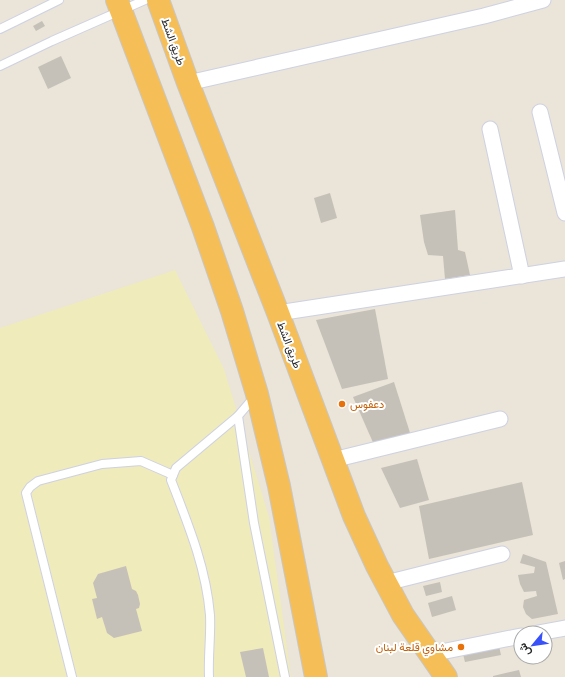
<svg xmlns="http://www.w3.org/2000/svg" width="565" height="677" viewBox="0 0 565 677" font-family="'Roboto Condensed',Vazirmatn,sans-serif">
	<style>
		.sand { fill: #f0ebbb }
		.building { fill: #c5c1b9 }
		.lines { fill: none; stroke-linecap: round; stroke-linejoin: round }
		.service-casing { stroke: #ced1e1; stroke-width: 10 }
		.minor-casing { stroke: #ced1e1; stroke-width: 17 }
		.trunk-casing { stroke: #c7c7c7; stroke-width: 24 }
		.service { stroke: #fff; stroke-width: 8 }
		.minor { stroke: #fff; stroke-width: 15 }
		.trunk { stroke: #f6be56; stroke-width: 22 }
		.food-dot { fill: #e8710a; stroke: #fff; stroke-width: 1.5 }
		.labels { text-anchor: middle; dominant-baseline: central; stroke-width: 4; stroke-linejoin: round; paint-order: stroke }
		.street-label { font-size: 11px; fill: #282828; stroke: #fff }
		.food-label { font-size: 11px; fill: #c56008; stroke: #fff; text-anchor: start }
	</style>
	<rect width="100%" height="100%" fill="#eae4d9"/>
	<path class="sand" d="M175,270L224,369L269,517L291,677H0V328Z"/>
	<g class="building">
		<path d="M42,21L45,26L36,31L33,26Z"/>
		<path d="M61,56L71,78L48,89L38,67Z"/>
		<path d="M330,193L337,218L321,223L314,198Z"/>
		<path d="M455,210L458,250L465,252L470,275L445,279L443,256L428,255L424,242L420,215Z"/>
		<path d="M375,309L388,379L342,389L316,320Z"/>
		<path d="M394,382L411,436L375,447L353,397Z"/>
		<path d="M417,459L429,500L400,508L381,468Z"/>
		<path d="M522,482L533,535L429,559L419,506Z"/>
		<path d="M523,554L546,562L558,614L532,619L526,614L523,607L524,600L537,596L536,591L524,592L520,584L518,575L534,573L535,567L520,563Z"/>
		<path d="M565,561V579L563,580L559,563Z"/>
		<path d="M126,566L132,589L136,591L138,595L140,604L139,608L136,609L142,631L114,638L107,633L102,617L97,619L92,599L97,598L93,583L98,574Z"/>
		<path d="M440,582L442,592L426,596L423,586Z"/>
		<path d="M452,596L456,610L432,617L428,603Z"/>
		<path d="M498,642L501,655L465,662L462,650Z"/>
		<path d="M263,648L269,677H246L240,652Z"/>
		<path d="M519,670L521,677H493V676Z"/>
	</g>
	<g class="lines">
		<g class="service-casing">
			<g id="service">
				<path d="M0,29L59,0"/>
				<path d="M0,66L52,41L145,0"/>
				<path d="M255,396L238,416L254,523L285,677"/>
				<path d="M72,677L26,493L30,487L38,481L102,464L141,461L173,475"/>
				<path d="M209,677C208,657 211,635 210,615C206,567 188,524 171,480L176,468L238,416"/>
			</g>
		</g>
		<g class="minor-casing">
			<g id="minor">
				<path d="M188,83L484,16L543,0"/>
				<path d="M540,112L565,213"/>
				<path d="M490,129L522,276"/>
				<path d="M278,313L565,269"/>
				<path d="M333,460L500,419"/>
				<path d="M386,583L502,554"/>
				<path d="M538,633L565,628"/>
				<path d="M431,654L521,636"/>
			</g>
		</g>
		<g class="trunk-casing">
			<g id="trunk">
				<path d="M117,0L203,227L232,311L257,394L279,486L316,677"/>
				<path d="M158,0L188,83L278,313L354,516L377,566L403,615L446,677"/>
			</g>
		</g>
		<use href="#service" class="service"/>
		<use href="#minor" class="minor"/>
		<use href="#trunk" class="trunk"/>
	</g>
	<g class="food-dot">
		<circle cx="342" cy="404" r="4"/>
		<circle cx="461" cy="647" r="4"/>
	</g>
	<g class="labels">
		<g class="street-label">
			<text transform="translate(173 42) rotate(70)">طريق الشط</text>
			<text transform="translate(289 345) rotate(69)">طريق الشط</text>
		</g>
		<g class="food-label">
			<text x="350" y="404">دعفوس</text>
			<text x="453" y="647" text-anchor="end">مشاوي قلعة لبنان</text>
		</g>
	</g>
	<g transform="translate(533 645) rotate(241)"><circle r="19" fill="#ffffff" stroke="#a9a9a9"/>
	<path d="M0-3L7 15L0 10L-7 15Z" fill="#3851f8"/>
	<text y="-6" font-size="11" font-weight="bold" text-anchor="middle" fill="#282828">ش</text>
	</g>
</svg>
